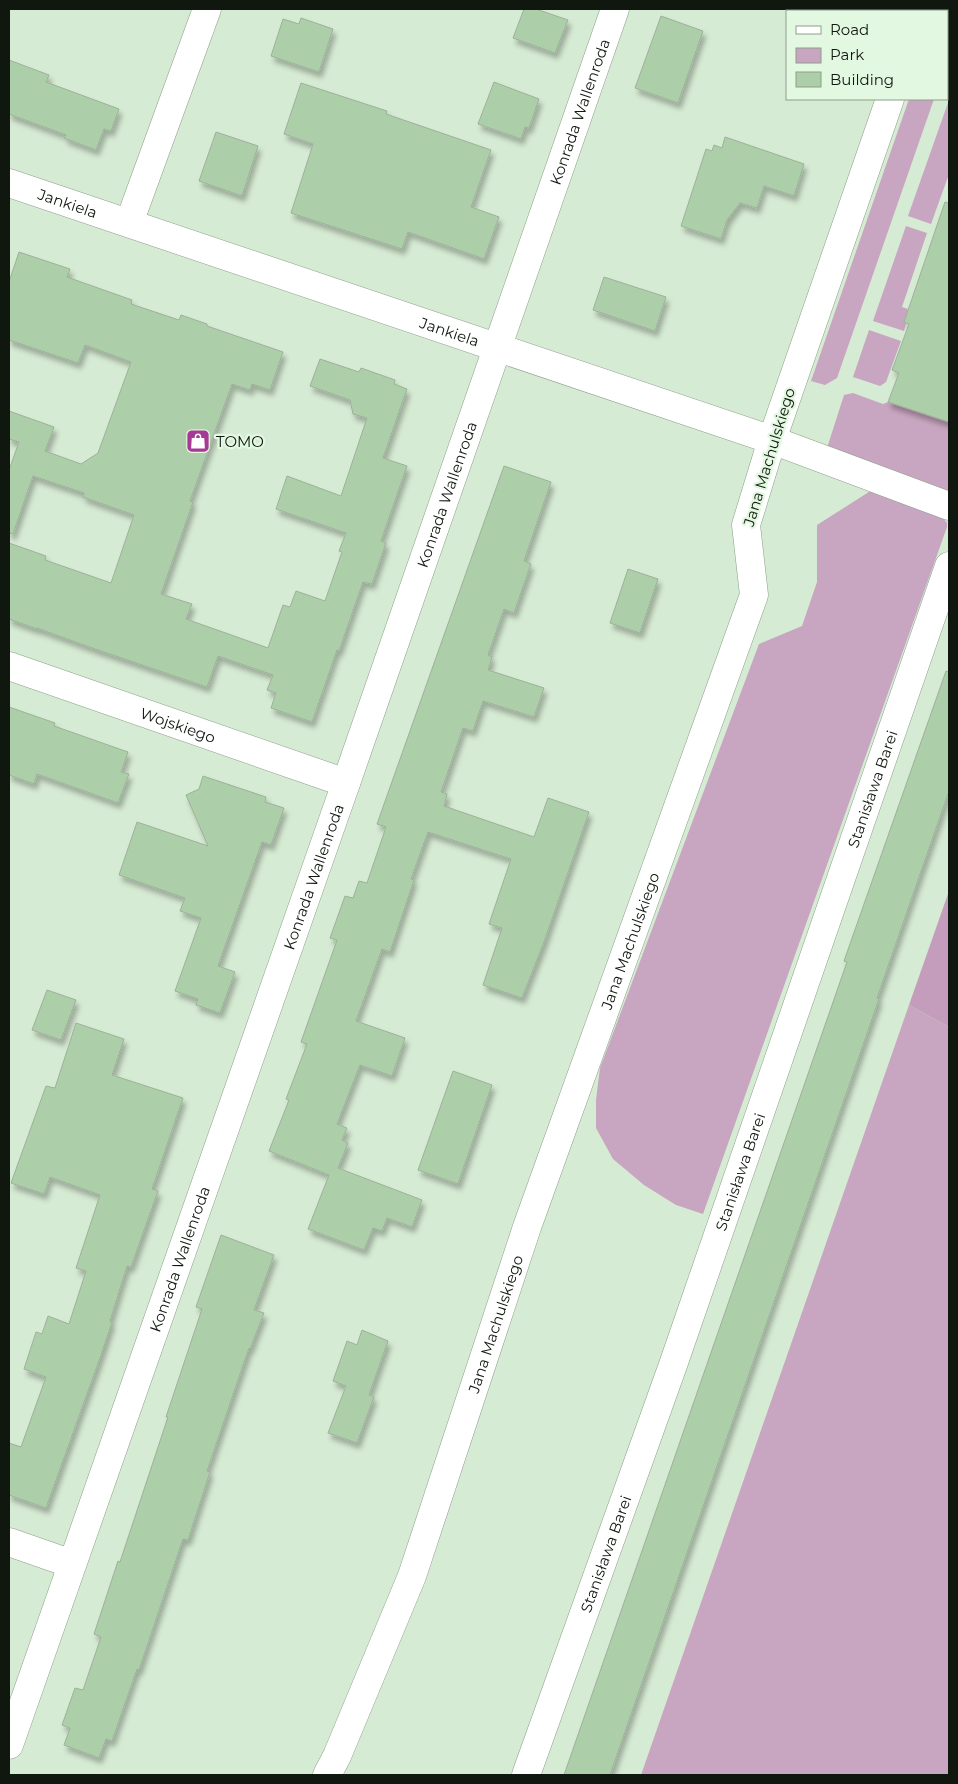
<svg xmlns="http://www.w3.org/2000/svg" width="958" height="1784" viewBox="0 0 958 1784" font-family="Montserrat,sans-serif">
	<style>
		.green { fill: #c8a5c0 }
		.forest { fill: #c59dbc }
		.building { fill: #accea8; stroke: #9db19a; filter: url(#shadow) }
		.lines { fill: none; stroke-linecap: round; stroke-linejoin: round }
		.minor-casing { stroke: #8ca08a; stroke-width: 29 }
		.minor { stroke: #fff; stroke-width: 28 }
		.labels { text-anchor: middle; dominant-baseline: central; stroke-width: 4.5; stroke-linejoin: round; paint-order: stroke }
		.street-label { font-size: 15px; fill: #10170f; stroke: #e3f8e0 }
		.poi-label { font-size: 15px; fill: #10170f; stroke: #e3f8e0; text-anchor: start }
	</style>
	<defs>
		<filter id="shadow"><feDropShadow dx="3" dy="5.5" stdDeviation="2.5" flood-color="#0004"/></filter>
	</defs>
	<rect width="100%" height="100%" fill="#d6ebd3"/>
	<g class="green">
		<path d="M909,99H934L837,378L825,385L811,381Z"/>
		<path d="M949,100V174L931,224L908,216Z"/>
		<path d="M906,226L927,233L902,307L908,309L904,322L906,323L904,331L873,321Z"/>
		<path d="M869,330L901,341L886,382L880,386L853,377Z"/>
		<path d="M853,393L883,404L888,402L949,422V497L827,448L844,395Z"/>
		<path d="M872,490L944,519L947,523V527L703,1214L676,1205L644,1185L613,1159L596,1128V1100L600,1068L759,644L802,626L817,582V525Z"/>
		<path d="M909,1005L949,1027V1775H641Z"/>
	</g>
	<path class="forest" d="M949,891V1027L909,1005Z"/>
	<g class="building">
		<path d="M524,9H536L568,20L555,53L513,38Z"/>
		<path d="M661,16L703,31L678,103L635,88Z"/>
		<path d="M301,18L333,29L319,72L271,56L283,19L299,24Z"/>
		<path d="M9,60L49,75L46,82L119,109L111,131L104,129L96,150L64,138L66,135L9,114Z"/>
		<path d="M494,82L539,99L529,128L525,127L521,139L478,124Z"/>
		<path d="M301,83L387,111L386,114L491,150L471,207L499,217L484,259L408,232L402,249L291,213L313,144L284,134Z"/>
		<path d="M216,132L258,146L242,196L199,181Z"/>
		<path d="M725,137L804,164L794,196L764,186L757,208L740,203L727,220L721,239L681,226L706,149L712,151L714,145L722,148Z"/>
		<path d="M945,202L949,203V422L888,402L899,373L892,370L909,324L904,322Z"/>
		<path d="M19,252L70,269L67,277L132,300L131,304L179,320L181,315L207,324V326L283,352L270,390L252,384L250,390L232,384L190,501L193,502L161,594L192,604L186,619L268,648L283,605L290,607L296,591L325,601L342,552L339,551L346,533L276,509L287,476L341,496L367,418L353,414L350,400L310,386L320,359L359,372L361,368L395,380L394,384L407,389L383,458L407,466L381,541L386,543L372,584L363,582L339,651L337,650L312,722L271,708L276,693L267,690L273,675L218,656L207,687L95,649L37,628V629L9,619V543L46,556L45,560L111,583L134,515L83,497L84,493L33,476L13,534L9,533V470L19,442L9,439V411L54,427L45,451L81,464L98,453L131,362L85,345L78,363L9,340V282Z"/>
		<path d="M604,277L666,297L655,331L593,310Z"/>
		<path d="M504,466L551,482L524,561L531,564L514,613L504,609L488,655L492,657L488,670L544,688L534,717L483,701L473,731L463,728L441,792L447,794L444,806L534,837L548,798L589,812L544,942L522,998L483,985L502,928L489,924L511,859L428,832L411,879L414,880L390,952L382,949L356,1021L405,1038L392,1076L360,1065L337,1124L347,1128L342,1140L348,1143L338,1168L422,1200L412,1227L387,1218L382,1231L373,1228L364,1250L308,1229L329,1175L269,1151L289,1100L286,1099L307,1044L301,1042L337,940L330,938L345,896L353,898L359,881L367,883L386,827L377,824Z"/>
		<path d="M628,569L658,579L640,633L610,623Z"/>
		<path d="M946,671L949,672V791L877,998L879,999L610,1775H564L847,962L844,961Z"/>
		<path d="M9,707L55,723L54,726L128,752L121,772L129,774L118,803L37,774L34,784L9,775Z"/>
		<path d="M203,776L266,797L265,802L284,808L271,845L262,842L218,966L235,972L220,1013L196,1005L198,999L175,991L201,918L180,911L185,898L119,875L137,822L208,846L186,795L199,789Z"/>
		<path d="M47,990L76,1000L61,1040L32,1030Z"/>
		<path d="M76,1023L124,1039L112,1075L183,1098L152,1189L158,1191L131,1267L127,1266L110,1321L112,1322L100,1358L46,1508L9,1495V1443L21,1447L46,1377L24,1369L36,1332L42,1334L48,1316L69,1324L86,1271L76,1268L100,1195L50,1177L44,1194L11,1183L46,1086L55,1088Z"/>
		<path d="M453,1071L492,1085L458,1184L418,1170Z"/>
		<path d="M221,1235L274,1255L254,1310L264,1313L250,1349L249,1348L207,1471L210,1472L188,1540L183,1539L139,1670L137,1669L112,1741L106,1739L99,1758L64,1745L70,1728L62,1725L75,1688L83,1690L101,1637L94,1634L118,1561L120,1562L168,1417H166L202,1309L196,1307Z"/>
		<path d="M362,1330L388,1341L369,1395L374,1397L357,1443L328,1433L346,1386L333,1381L347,1341L357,1345Z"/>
	</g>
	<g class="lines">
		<g class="minor-casing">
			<g id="minor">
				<path d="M921,11V9"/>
				<path id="s1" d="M9,183L772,440L949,506"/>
				<path d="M129,223L207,9"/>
				<path id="s2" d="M9,666L346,783"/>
				<path d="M9,1542L72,1564"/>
				<path id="s3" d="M9,1745L346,783L615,9"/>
				<path id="s4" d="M327,1775L337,1756L412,1576L527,1227L754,595L746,525L772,440L890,99"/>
				<path id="s5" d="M526,1775L673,1365L949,566"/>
			</g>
		</g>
		<use href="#minor" class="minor"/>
	</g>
	<defs>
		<g id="shop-square" transform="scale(1.25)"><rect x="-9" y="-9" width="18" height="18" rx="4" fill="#a73996" stroke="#e3f8e0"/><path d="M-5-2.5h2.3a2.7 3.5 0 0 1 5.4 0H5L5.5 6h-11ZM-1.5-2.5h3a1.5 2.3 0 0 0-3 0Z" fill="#fff"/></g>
	</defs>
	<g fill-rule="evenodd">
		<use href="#shop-square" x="198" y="441"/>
	</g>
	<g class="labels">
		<g class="street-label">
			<text stroke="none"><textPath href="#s3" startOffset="1730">Konrada Wallenroda</textPath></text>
			<text stroke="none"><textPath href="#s1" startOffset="62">Jankiela</textPath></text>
			<text stroke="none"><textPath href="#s1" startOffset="465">Jankiela</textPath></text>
			<text transform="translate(769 457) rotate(-73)">Jana Machulskiego</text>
			<text stroke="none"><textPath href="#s3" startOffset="1325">Konrada Wallenroda</textPath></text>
			<text stroke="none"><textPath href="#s2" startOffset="179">Wojskiego</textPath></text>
			<text stroke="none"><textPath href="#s5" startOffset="1045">Stanisława Barei</textPath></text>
			<text stroke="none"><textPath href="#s3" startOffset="920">Konrada Wallenroda</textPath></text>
			<text stroke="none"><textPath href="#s4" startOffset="888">Jana Machulskiego</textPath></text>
			<text stroke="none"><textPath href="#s5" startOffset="640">Stanisława Barei</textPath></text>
			<text stroke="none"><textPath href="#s3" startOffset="515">Konrada Wallenroda</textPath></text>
			<text stroke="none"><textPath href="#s4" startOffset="482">Jana Machulskiego</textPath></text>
			<text stroke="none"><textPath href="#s5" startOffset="235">Stanisława Barei</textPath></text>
		</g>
		<g class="poi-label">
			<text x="216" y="441">TOMO</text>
		</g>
	</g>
	<rect width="958" height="1784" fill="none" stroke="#10170f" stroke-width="20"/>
	<rect x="786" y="10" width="162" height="90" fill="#e3f8e0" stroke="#8f9e8c"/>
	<rect x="796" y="26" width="25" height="8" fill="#ffffff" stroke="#8f9e8c"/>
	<text x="830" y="35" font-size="15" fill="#10170f">Road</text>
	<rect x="796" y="48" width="25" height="15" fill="#c8a5c0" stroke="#8f9e8c"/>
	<text x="830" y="60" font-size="15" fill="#10170f">Park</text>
	<rect x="796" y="72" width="25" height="15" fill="#accea8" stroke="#8f9e8c"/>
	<text x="830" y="85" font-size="15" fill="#10170f">Building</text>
</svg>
